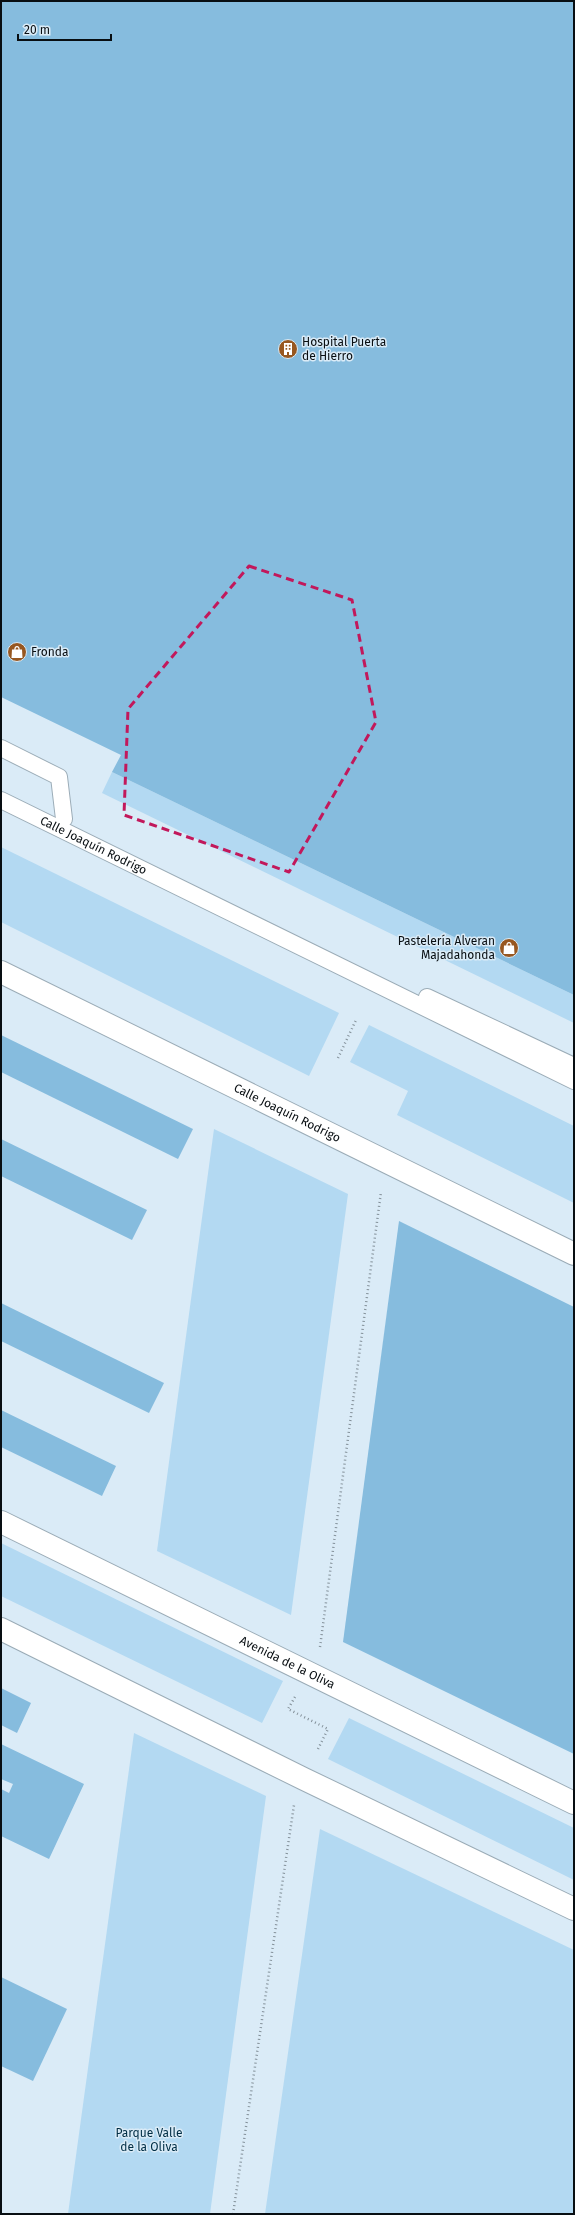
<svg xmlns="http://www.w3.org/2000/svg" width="575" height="2215" viewBox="0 0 575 2215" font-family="'Fira Sans',sans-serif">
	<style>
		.green { fill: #b3d9f2 }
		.building { fill: #86bcde }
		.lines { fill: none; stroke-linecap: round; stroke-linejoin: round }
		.service-casing { stroke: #9bacb7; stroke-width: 18 }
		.minor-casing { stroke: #9bacb7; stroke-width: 24 }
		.path { stroke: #84919a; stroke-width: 2.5; stroke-dasharray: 1 3; stroke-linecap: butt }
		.service { stroke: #fff; stroke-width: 16 }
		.minor { stroke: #fff; stroke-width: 22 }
		.marked { fill: none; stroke: #c2185b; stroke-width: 3; stroke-dasharray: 8 5; stroke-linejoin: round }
		.labels { text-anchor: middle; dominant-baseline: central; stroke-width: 3; stroke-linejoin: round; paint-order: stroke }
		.poi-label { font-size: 12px; fill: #080e12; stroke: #daebf7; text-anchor: start }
		.street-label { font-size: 12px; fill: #080e12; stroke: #daebf7 }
		.park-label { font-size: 12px; fill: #002e45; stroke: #daebf7 }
	</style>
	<rect width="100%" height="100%" fill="#daebf7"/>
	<g class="green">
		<path d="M112,772L574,995V1023L102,793Z"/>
		<path d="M1,847L339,1013L309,1076L1,922Z"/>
		<path d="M369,1025L574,1126V1203L397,1115L408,1091L350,1062Z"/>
		<path d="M214,1129L348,1194L291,1615L157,1551Z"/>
		<path d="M1,1543L283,1681L262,1723L1,1596Z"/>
		<path d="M349,1718L574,1828V1880L328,1759Z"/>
		<path d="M134,1733L266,1796L210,2214H68Z"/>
		<path d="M320,1829L574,1950V2214H265Z"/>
	</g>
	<g class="building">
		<path d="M1,1H574V995L112,772L121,755L1,697Z"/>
		<path d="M1,1035L193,1129L178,1159L1,1072Z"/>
		<path d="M1,1139L147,1210L132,1240L1,1176Z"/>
		<path d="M399,1221L574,1307V1754L343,1642Z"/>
		<path d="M1,1303L164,1383L149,1413L1,1341Z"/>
		<path d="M1,1410L116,1466L102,1496L1,1447Z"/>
		<path d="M1,1688L31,1703L17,1733L1,1725Z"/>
		<path d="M1,1744L84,1784L49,1859L1,1836V1789L9,1793L13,1784L1,1779Z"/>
		<path d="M1,1977L67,2009L33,2081L1,2066Z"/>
	</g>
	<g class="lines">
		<g class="service-casing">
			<g id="service">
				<path d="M1,748L59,777L64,819"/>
				<path id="s1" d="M1,800L574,1081"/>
				<path d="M427,997L574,1066"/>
			</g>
		</g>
		<g class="minor-casing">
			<g id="minor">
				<path id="s2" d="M1,972L574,1254"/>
				<path id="s3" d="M1,1522L574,1803"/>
				<path d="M1,1629L304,1779L574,1909"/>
			</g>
		</g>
		<g class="path">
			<path d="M338,1058L356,1020"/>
			<path d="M320,1647L381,1192"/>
			<path d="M295,1697L288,1709L328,1729L317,1751"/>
			<path d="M233,2214L294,1805"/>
		</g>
		<use href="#service" class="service"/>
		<use href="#minor" class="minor"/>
	</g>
	<path class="marked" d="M249,566L352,600L376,722L289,872L124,815L128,709Z"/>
	<defs>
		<g id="building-disc" transform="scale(1)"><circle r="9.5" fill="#975720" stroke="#daebf7"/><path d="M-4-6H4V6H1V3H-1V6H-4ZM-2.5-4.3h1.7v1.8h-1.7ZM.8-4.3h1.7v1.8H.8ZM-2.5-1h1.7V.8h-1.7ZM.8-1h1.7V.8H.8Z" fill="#fff"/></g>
		<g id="shop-disc" transform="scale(1)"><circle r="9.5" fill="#975720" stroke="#daebf7"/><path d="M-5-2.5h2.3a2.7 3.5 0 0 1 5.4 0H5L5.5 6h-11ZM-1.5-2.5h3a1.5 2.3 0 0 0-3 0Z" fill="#fff"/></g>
	</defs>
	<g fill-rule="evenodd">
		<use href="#building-disc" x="288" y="349"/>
		<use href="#shop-disc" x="17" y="652"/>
		<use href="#shop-disc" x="509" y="948"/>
	</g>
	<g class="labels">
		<g class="poi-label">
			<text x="302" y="342">Hospital Puerta<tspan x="302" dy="14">de Hierro</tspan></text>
			<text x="31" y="652">Fronda</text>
			<text x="495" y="941" text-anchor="end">Pastelería Alveran<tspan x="495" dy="14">Majadahonda</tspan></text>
		</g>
		<g class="street-label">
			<text stroke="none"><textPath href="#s1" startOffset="103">Calle Joaquín Rodrigo</textPath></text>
			<text stroke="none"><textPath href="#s2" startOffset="319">Calle Joaquín Rodrigo</textPath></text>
			<text stroke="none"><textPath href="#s3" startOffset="319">Avenida de la Oliva</textPath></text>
		</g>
		<g class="park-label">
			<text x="149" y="2133">Parque Valle<tspan x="149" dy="14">de la Oliva</tspan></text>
		</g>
	</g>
	<rect width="575" height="2215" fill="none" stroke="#080e12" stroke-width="4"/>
	<path d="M18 34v6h93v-6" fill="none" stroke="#080e12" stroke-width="2"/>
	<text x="24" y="34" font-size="12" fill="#080e12" stroke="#daebf7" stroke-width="3" paint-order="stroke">20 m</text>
</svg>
